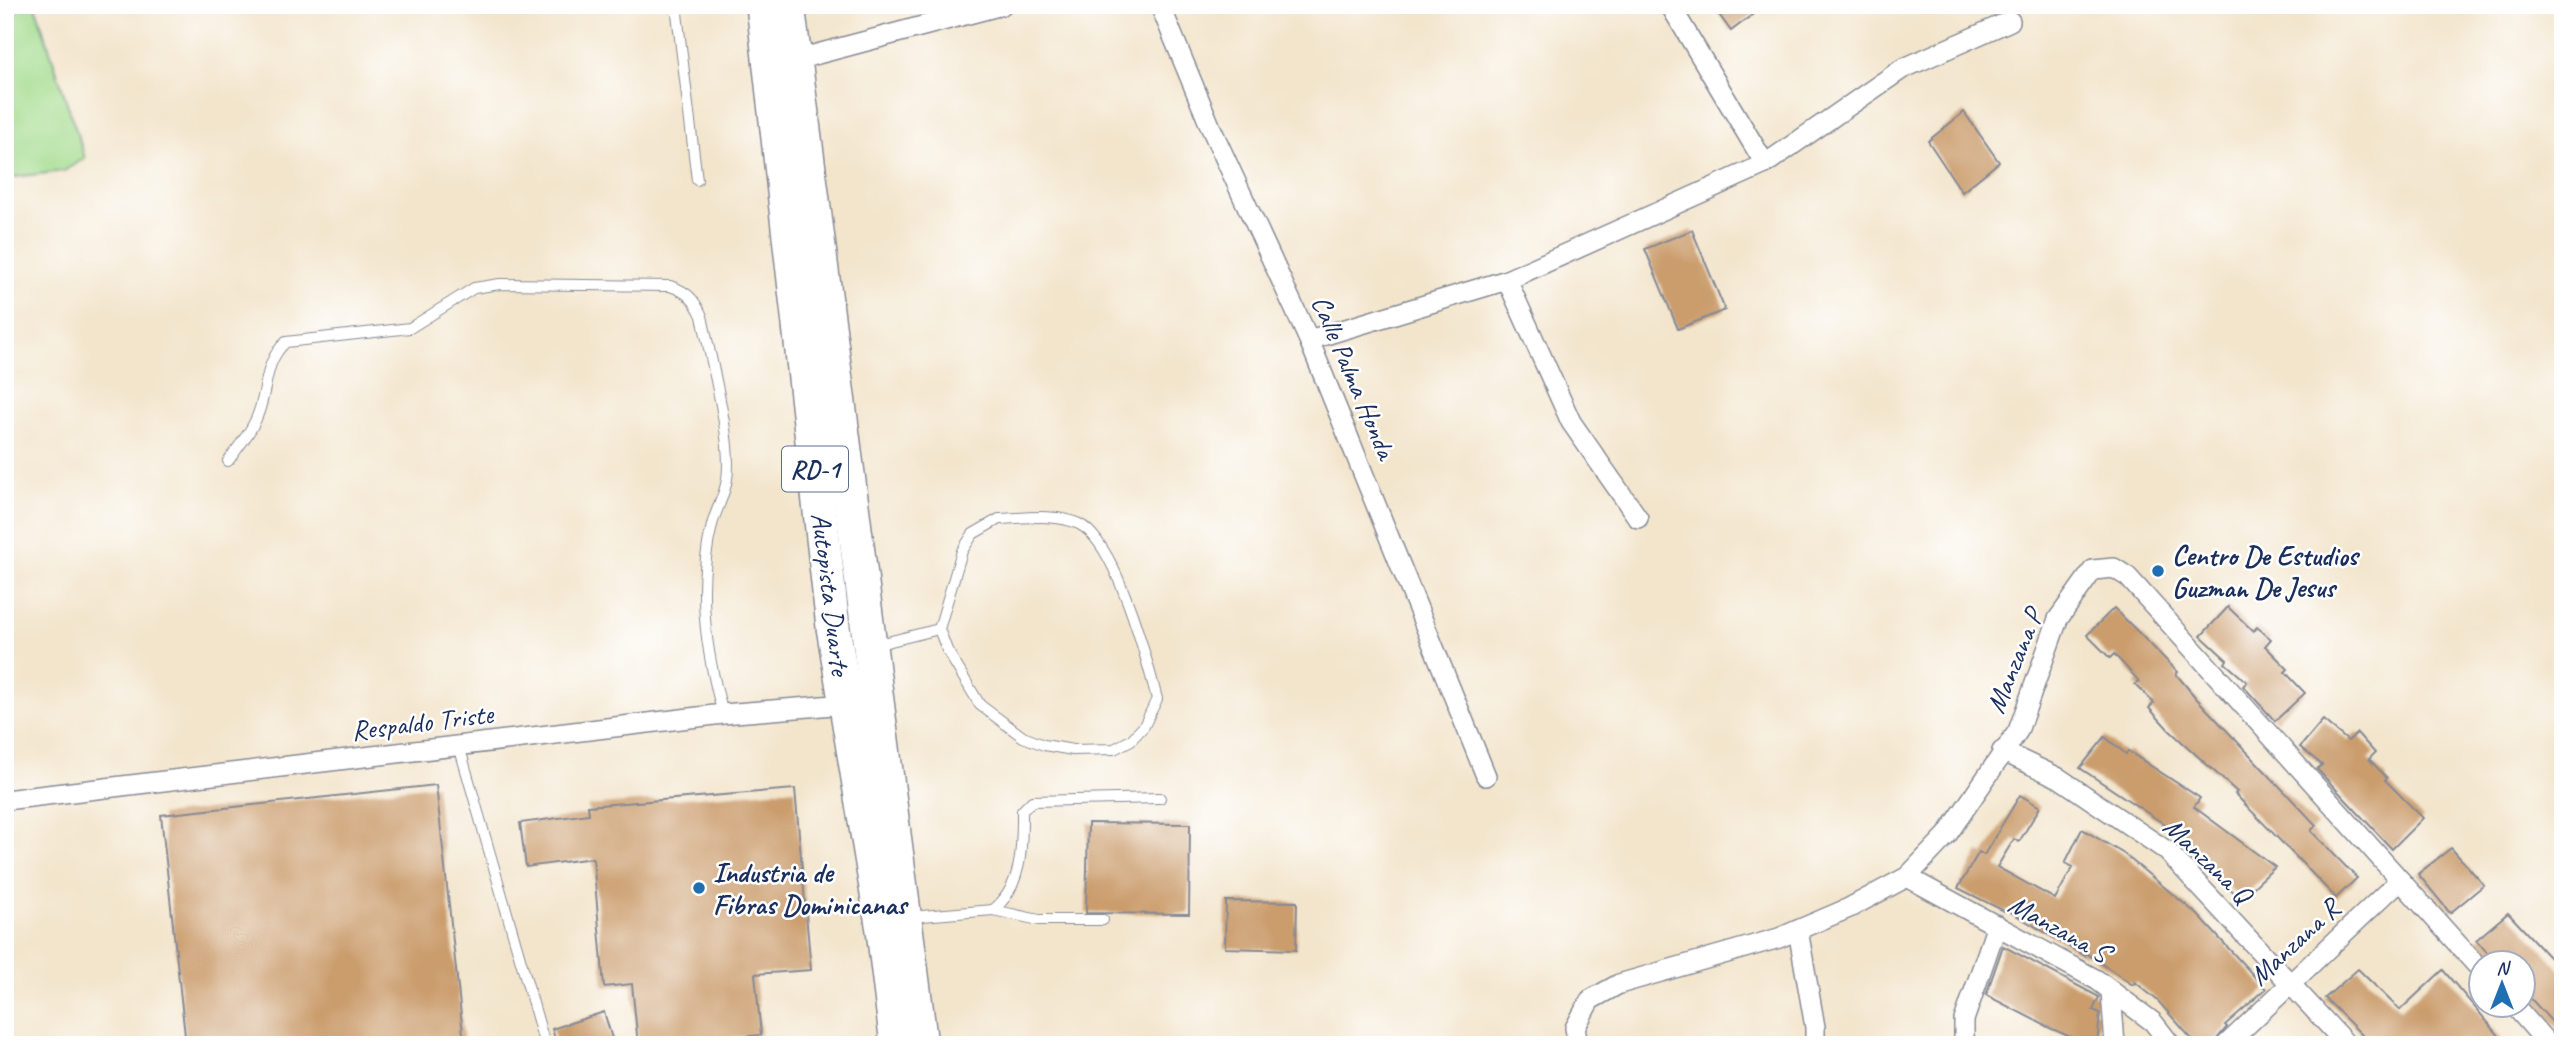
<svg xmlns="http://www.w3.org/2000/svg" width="2568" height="1050" viewBox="0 0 2568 1050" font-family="Caveat,sans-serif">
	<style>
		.green { fill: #a4dc8e; stroke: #608676; stroke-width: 2 }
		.building { fill: #cb9d6d }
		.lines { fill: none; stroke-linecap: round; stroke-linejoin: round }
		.service-casing { stroke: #878a95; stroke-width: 12 }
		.minor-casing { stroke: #878a95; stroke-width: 22 }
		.motorway-casing { stroke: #878a95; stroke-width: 36 }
		.service { stroke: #fff; stroke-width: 10 }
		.minor { stroke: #fff; stroke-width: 19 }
		.motorway { stroke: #fff; stroke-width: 33 }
		.poi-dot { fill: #1f6fb2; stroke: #fff; stroke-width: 2.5 }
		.labels { text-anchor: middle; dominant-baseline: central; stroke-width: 5; stroke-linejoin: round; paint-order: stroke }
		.shield { fill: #fff; stroke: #5f6d8e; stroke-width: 2 }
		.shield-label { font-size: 26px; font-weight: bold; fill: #1b2f5e }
		.street-label { font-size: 28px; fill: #1b2f5e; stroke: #fff }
		.poi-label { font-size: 28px; font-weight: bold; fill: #1b2f5e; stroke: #fff; text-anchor: start }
	</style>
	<rect width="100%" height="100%" fill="#fff"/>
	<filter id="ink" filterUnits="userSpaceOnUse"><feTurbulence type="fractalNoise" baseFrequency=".0143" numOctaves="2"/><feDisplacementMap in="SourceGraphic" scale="14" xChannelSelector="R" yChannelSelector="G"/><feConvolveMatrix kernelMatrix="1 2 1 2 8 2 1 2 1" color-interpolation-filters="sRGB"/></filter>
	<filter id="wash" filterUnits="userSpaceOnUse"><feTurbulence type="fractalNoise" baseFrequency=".00686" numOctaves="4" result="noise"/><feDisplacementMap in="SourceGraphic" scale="28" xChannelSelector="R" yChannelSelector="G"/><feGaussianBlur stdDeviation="1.57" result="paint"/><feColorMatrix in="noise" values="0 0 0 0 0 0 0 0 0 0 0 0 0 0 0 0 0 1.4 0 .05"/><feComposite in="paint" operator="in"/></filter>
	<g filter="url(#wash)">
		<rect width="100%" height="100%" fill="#f3e5cc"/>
		<path class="green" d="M5,5H35L85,158L64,171L5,178Z"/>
		<g id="blocks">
			<g class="building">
				<path d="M1712,5H1765L1731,31Z"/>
				<path d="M1964,112L1999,162L1962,192L1928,141Z"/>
				<path d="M1692,230L1725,310L1678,329L1645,249Z"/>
				<path d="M2228,607L2253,631L2257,627L2271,639L2265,646L2288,669L2285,672L2305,693L2275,721L2243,686L2247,682L2225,663L2227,660L2201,636Z"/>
				<path d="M2114,608L2178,672L2176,674L2196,698L2316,825L2311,831L2357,878L2336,898L2235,794L2237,792L2169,730L2149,708L2154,703L2135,684L2139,681L2114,654L2110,658L2087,635Z"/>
				<path d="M2323,720L2348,741L2357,733L2375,753L2369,759L2387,778L2385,780L2423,818L2392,849L2317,769L2322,765L2300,747Z"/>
				<path d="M2105,737L2126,754L2128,751L2200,798L2194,807L2275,867L2241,899L2176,838L2179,834L2080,768Z"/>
				<path d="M436,785L464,1043L186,1045L161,815Z"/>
				<path d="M795,789L811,970L755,974L761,1035L638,1045L632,984L604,987L593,858L526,867L520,823L589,814L588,806Z"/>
				<path d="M2020,795L2040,807L2019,842L2014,839L1997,867L2055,899L2073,867L2065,863L2082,829L2124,854L2198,915L2266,989L2225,1025L2227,1027L2212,1045H2197L2158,1001L2135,982L2133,985L2086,953L2085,956L2007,910L2006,912L1958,888L1979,852L1984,855Z"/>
				<path d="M1088,823L1190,824L1189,914L1086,913Z"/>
				<path d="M2451,848L2484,885L2450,913L2418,874Z"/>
				<path d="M1226,901L1297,902L1296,950L1225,948Z"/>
				<path d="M2508,913L2563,972V1034L2523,990V962H2496L2476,940Z"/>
				<path d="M2003,946L2099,997L2093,1010L2100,1013L2097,1045H2089L2050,1028L1986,995Z"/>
				<path d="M2358,969L2400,1010L2443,970L2507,1045H2372L2325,998Z"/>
				<path d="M604,1012L614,1045H557L552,1029Z"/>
			</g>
		</g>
	</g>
	<g filter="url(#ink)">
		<use href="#blocks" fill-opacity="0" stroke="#878a95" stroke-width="2"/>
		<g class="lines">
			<g class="service-casing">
				<g id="service">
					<path d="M676,5L697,180"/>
					<path d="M228,461C239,446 252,431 258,414C268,389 264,361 286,342L410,328L474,288L500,284L670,286C688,292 694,299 702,316C710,357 733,441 727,479C725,495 716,509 712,525C696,589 706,652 723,714"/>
					<path d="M999,519C1024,518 1056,513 1079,524C1116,542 1147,660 1157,699L1144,726L1131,740L1114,749L1073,750L1044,745L1023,737L980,705L947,650L939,629L962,551L973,534Z"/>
					<path d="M875,645L939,629"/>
					<path d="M459,746L545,1045"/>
					<path d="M993,910C1023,886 1022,846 1022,811L1032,801L1160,798"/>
					<path d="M910,917L993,910L1039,920H1103"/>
				</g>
			</g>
			<g class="minor-casing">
				<g id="minor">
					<path d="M1160,5L1211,128L1309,340L1486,776"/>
					<path d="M1670,5L1765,164"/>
					<path d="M795,60L1002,5"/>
					<path d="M1507,280L1571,422L1638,518"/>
					<path d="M1309,340L1507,280L1765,164L1902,69L2010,21"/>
					<path d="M2002,751L2059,778L2167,851L2347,1045"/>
					<path d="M5,800L723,714L846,704"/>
					<path d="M1907,877L2097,980L2153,1022L2171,1045"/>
					<path d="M1798,930L1815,1027V1045"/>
					<path d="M2111,991L2115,1045"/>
					<path d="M2513,1004L2549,1045"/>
					<path d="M1578,1045L1575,1028L1590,1000L1619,984L1779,938L1849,908L1907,877L1947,835L2018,731L2058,619L2093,570L2114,568L2128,577L2480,969"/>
					<path d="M1964,1045V1020L1997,925"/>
					<path d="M2226,1045L2400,880"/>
				</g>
			</g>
			<g class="motorway-casing">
				<g id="motorway">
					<path d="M763,5L833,627L883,930L897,1045"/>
					<path d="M788,5L921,1045"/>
				</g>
			</g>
			<use href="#service" class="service"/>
			<use href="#minor" class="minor"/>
			<use href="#motorway" class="motorway"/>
		</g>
	</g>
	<g class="poi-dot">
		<circle cx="2158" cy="571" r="7"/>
		<circle cx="699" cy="888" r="7"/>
	</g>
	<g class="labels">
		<rect class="shield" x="782" y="446.5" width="66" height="45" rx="5"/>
		<g class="shield-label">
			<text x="815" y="469">RD-1</text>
		</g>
		<g class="street-label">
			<text transform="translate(1354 377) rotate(67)">Calle Palma Honda</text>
			<text transform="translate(831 594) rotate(83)">Autopista Duarte</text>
			<text transform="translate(2014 661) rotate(-68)">Manzana P</text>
			<text transform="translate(422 722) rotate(-7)">Respaldo Triste</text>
			<text transform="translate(2208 860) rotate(44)">Manzana Q</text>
			<text transform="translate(2059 928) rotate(29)">Manzana S</text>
			<text transform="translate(2294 942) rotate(-43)">Manzana R</text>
		</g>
		<g class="poi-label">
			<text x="2172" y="555">Centro De Estudios<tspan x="2172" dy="32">Guzman De Jesus</tspan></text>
			<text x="713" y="872">Industria de<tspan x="713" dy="32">Fibras Dominicanas</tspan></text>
		</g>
	</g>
	<rect width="2568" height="1050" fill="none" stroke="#fff" stroke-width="28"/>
	<g transform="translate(2502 984)"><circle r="33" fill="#ffffff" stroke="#a4acbf" stroke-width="2"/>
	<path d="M0-5L12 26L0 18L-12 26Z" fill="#1f6fb2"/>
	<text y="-10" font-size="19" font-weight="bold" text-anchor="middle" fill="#1b2f5e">N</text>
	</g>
</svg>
